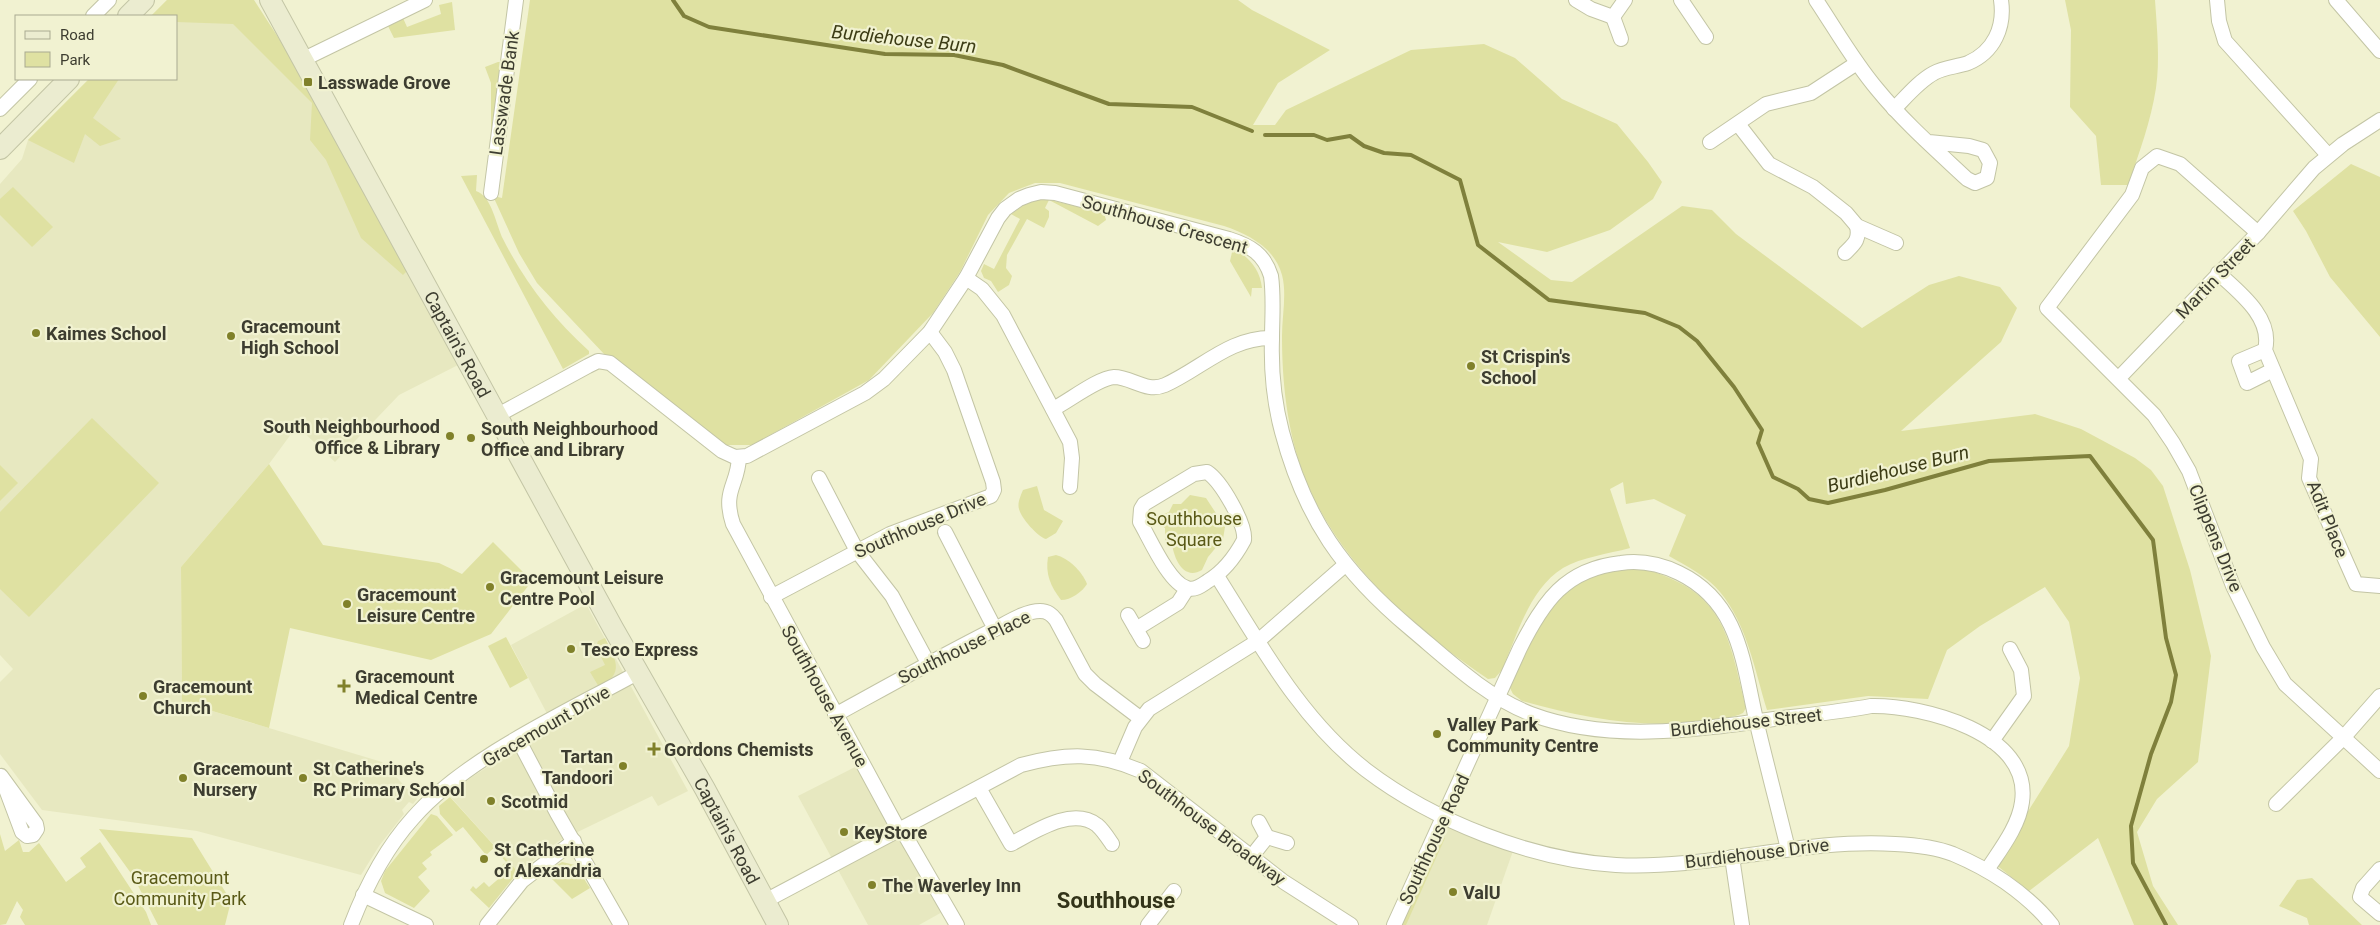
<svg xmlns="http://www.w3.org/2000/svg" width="2380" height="925" viewBox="0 0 2380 925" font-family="Roboto,sans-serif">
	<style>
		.built { fill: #e7e8c0 }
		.green { fill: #dfe1a2 }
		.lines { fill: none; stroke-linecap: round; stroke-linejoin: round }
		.stream { stroke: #7f803c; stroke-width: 4 }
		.street-casing { stroke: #c3c5a5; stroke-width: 16 }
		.secondary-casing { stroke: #c3c5a5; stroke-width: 22 }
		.street { stroke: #fff; stroke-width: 14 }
		.secondary { stroke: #ebecd0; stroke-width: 20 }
		.poi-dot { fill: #80812a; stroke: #f1f2d1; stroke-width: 2 }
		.labels { text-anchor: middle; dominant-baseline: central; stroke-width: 4.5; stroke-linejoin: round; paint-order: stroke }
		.poi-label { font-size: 18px; font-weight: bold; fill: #3d3d30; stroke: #f1f2d1; text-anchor: start }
		.street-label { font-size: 18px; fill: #3d3d30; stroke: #f1f2d1 }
		.park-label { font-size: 18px; fill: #595916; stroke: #f1f2d1 }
		.water-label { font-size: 19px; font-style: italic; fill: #3c3c15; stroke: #f1f2d1 }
		.district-label { font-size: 22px; font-weight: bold; fill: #333419; stroke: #f1f2d1 }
	</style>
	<rect width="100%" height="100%" fill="#f1f2d1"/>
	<g class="built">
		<path d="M167,0H214L285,48L460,364L399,395L335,462L297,426L269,464L181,567L182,702L382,762L417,799L413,804L409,802L402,810L404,814L379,846L361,875L197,831L42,810L0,754V682L13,669L0,655V184L22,159L28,140L89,79H176V16H151Z"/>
		<path d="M586,604L688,791L658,806L652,796L559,841L518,872L447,793L553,725L511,645Z"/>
		<path d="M859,765L944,911L919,925H868L798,796Z"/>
		<path d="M1443,825L1514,848L1487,925H1400Z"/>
	</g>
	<g class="green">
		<path d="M167,0H254L285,48L407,271L403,275L361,238L326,160L310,140L312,103L233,24L176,22V16H151Z"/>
		<path d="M530,0H1238L1252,10L1330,50L1278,83L1253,125H1275L1286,110L1411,50L1484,44L1515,58L1562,99L1617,124L1648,162L1662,182L1653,199L1610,230L1547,252L1498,242L1551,280L1572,282L1682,206L1712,210L1736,234L1862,328L1929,285L1959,276L2000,287L2017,308L2001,342L1901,431L2035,414L2081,429L2135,458L2151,470L2163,486L2190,570L2211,656L2198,762L2157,799L2137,832L2153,886L2178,925H2134L2098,838L2029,891L1995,864L2069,746L2080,678L2069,622L2045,587L1980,626L1947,650L1928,699L1868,696L1767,710C1755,671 1747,624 1720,592C1707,576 1686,566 1669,556L1686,515L1654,499L1626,504L1623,482L1610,489L1630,548C1608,554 1582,557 1563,568C1529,589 1517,636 1502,670L1495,678L1488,679C1412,627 1336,561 1303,473C1287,430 1282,381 1282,336C1282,316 1287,294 1282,275C1275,248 1248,234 1224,226L1060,183H1035L1009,193L988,215L960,272L933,313L869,380L752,445H724L605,355L537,283L519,253L493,196L502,198Z"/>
		<path d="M2065,0H2155C2157,29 2160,60 2156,88C2151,121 2139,153 2128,185H2101L2096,136L2070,107L2071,30Z"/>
		<path d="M452,2L455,30L394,38L388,26L403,18L407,27L441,14L439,5Z"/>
		<path d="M498,62H502L491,156V83L485,67Z"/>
		<path d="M89,79H119L93,118L121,139L100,146L85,134L74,163L28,140Z"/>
		<path d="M2351,164L2380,177V337L2330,277L2306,231L2293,211Z"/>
		<path d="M477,175L476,191C492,196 496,225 503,239C526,284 552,317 589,351V354L563,369L461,176Z"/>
		<path d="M13,187L53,227L32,247L0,215V199Z"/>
		<path d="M1040,199L1050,200L1104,213L1106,220L1098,226L1049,200L1045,208L1049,211V217L1044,228L1027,219L1007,255L1006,268L1012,276L1009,285L998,292L991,281L984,278L981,271L984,264L994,269L1020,219L1011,214L1027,203Z"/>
		<path d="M1233,248C1249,257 1260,269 1262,288H1252L1251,297L1230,261Z"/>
		<path d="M92,418L159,483L29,617L0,589V512Z"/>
		<path d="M269,464L323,545L439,563L462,574L493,542L532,581L491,634L431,660L290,628L269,728L182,702L181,567Z"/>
		<path d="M0,465L18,483L0,501Z"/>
		<path d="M1037,486L1044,510L1063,521L1056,533L1046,539C1038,537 1021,518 1019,509C1017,503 1021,495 1023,490Z"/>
		<path d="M1190,495L1206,498L1225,527L1223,539L1208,557L1202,570C1183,581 1174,558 1172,544L1168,543L1165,540V528L1157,522L1161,515L1169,512L1173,504H1181Z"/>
		<path d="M1056,555C1068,558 1082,571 1087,584C1082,592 1071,600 1061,600C1051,587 1045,574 1048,557Z"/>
		<path d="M1640,568C1724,590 1728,633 1746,708L1743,713C1733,718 1720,718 1709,720C1646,730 1583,718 1522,701L1513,694L1510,688C1543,615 1549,573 1640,568Z"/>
		<path d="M506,637L528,678L510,688L488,646Z"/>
		<path d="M605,638C615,659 626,673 599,687L590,672L605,665L596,647L598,641Z"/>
		<path d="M450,797L518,872L489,908L470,890L473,886L476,889L484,882L489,887L503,875L498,869L506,862L494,848L486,855L463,827L456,832L440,814L439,806Z"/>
		<path d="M431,814L437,816L453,835L430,852L432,855L422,863L427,869L418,877L430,891L414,908L385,893L381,881L385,871Z"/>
		<path d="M99,829L192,838L231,901L225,925H158L133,876Z"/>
		<path d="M0,834L5,851L19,840L23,852H29L39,843L66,882L86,867L80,858L100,842L146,912L151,925H25L20,917L23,910L17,901L6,924L0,925Z"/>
		<path d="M1441,836L1445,838L1406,925H1401Z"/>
		<path d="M562,862L575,865L590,888L572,899L545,872Z"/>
		<path d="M2312,878L2362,925H2309L2307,918L2279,906L2297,880Z"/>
	</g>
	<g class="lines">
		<g class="stream">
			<path d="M673,0L684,16L709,27L885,54L954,55L1003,65L1109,104L1192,107L1252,131"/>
			<path d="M1265,135H1314L1327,140L1350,136L1364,146L1384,153L1411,155L1460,180L1478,245L1549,300L1645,313L1679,327L1697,341L1734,387L1762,430L1758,443L1773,477L1798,489L1809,499L1828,503L1885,490L1989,461L2090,456L2153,540L2166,638L2176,675L2171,702L2151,754L2131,826L2133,863L2166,925"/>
		</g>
		<g class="street-casing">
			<g id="street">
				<path d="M1576,0L1591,9L1613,17L1625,0"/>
				<path d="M1681,0L1706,37"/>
				<path d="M1816,0C1836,30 1854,62 1877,89C1904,122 1936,150 1967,179L1975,183L1987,178L1990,163L1983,150L1969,146L1929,142"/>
				<path d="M2217,0L2219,21L2225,41L2328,155"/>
				<path d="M2336,0L2380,51"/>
				<path d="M93,16L109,0"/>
				<path d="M1613,17L1621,39"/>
				<path d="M304,59L425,0"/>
				<path d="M0,109L30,79"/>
				<path d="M1894,109C1906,97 1919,81 1934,73C1944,67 1957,67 1968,63C1994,52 2005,27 2001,0"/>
				<path d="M1738,124L1769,164L1813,187L1846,213L1857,226L1896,243"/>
				<path d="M1710,142L1766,104L1811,93L1857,63"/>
				<path d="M491,193L516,0"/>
				<path d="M2258,233L2314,168L2343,144L2380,120"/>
				<path d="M1845,253C1854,244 1860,240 1857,226"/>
				<path d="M2218,273C2240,293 2273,318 2265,350L2311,459L2309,478L2356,584L2380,586"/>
				<path d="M966,278L982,289L1003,315L1070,442L1072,458L1070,487"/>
				<path d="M2265,350L2239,361L2247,383L2273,370"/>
				<path d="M2118,379L2258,233L2180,164L2157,156L2142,168L2132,195L2047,308L2154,415L2173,443L2189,471L2233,586L2263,647L2285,684L2380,771"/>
				<path d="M1053,409C1069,401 1098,378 1114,377C1132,377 1146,393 1165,385C1201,369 1230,337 1272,338"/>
				<path d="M498,415L588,366L598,361L610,363L722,451L735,457L747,456L865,393L884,379L930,332L966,278L998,218L1005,209L1019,199L1029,195L1041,192L1055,193L1229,239C1251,246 1264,254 1271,276C1274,297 1272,318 1272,339C1271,369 1274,402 1282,432C1305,519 1343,572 1411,629C1448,660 1485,696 1531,714C1608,743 1695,730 1774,719C1807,715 1839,712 1871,706C1923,705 2032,733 2022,802C2019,826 2000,850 1987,870"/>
				<path d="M739,457C738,486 722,490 733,524L896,825L905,835L957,925"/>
				<path d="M1207,472C1221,481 1246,524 1244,540C1236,555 1223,572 1208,581C1202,585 1195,591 1187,588C1169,583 1150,539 1140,522L1141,509L1144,504L1194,474Z"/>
				<path d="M819,478L857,551L892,596L928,663"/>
				<path d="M945,532L995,629"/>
				<path d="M1217,576C1260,644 1301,720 1366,770C1433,821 1532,860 1616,865C1710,870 1801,838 1895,844C1915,845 1935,847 1953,854C1972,862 1989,871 2005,882C2022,894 2039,908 2052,925"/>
				<path d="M771,597L890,534L991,496L994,490L993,482L954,370L945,352L930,332"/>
				<path d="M1128,615L1143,641"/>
				<path d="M1136,629L1178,603L1187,589"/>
				<path d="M835,715C886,687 936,659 987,633C1003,626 1023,611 1040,611C1048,611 1052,615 1056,620L1085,674L1095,684L1140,718"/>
				<path d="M518,739L557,813L621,925"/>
				<path d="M1992,741L2024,696L2021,670L2010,649"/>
				<path d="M1120,762L1135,727L1149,709L1258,641L1345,565"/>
				<path d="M1,776L36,824L37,829L33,835L27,836L22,832Z"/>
				<path d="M979,788L1011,844C1034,832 1072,806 1097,825C1103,830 1108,838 1112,844"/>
				<path d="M2276,804L2343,738L2380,696"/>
				<path d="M1267,837L1287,843"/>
				<path d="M1252,856L1267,837L1259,822"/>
				<path d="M1732,857L1742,925"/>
				<path d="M2380,869L2363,888L2360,897L2380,914"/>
				<path d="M363,895L426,925"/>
				<path d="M765,901L1021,765C1066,753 1097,752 1141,771L1284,882L1351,925"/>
				<path d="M351,925C366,886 385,849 413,818C466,757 569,711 639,672"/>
				<path d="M487,925L522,881L574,841"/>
				<path d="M1148,925L1174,891"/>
				<path d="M1394,925L1520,648C1543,602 1565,569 1621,563C1642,560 1660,564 1679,573C1741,603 1743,665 1757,724C1767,766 1778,808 1788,849"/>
			</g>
		</g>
		<g class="secondary-casing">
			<g id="secondary">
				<path id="s1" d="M270,0L613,628L705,789L778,925"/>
				<path d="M128,16L144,0"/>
				<path d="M0,149L69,79"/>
			</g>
		</g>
		<use href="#street" class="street"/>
		<use href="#secondary" class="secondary"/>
	</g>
	<g class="poi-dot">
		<rect x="303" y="77" width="10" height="10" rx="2.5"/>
		<circle cx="36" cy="333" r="5"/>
		<circle cx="231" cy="336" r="5"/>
		<circle cx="1471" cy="366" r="5"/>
		<circle cx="450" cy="436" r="5"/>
		<circle cx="471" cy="438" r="5"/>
		<circle cx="490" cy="587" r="5"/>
		<circle cx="347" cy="604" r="5"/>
		<circle cx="571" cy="649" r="5"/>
		<path d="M341.5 678.5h5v5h5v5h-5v5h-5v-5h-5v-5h5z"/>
		<circle cx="143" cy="696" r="5"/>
		<circle cx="1437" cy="734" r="5"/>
		<path d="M651.5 741.5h5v5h5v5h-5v5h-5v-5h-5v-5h5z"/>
		<circle cx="623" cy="766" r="5"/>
		<circle cx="183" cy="778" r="5"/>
		<circle cx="303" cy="778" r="5"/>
		<circle cx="491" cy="801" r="5"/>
		<circle cx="844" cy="832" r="5"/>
		<circle cx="484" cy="859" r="5"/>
		<circle cx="872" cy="885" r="5"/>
		<circle cx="1453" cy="892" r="5"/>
	</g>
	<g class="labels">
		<g class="poi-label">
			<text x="318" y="82">Lasswade Grove</text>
			<text x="241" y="326">Gracemount<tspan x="241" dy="21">High School</tspan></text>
			<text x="46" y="333">Kaimes School</text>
			<text x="1481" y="356">St Crispin's<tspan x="1481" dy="21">School</tspan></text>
			<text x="440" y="426" text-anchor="end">South Neighbourhood<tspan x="440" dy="21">Office &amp; Library</tspan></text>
			<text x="481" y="428">South Neighbourhood<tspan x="481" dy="21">Office and Library</tspan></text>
			<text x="500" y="577">Gracemount Leisure<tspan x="500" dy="21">Centre Pool</tspan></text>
			<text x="357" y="594">Gracemount<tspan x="357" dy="21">Leisure Centre</tspan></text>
			<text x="581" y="649">Tesco Express</text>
			<text x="355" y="676">Gracemount<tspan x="355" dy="21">Medical Centre</tspan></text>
			<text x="153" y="686">Gracemount<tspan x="153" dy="21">Church</tspan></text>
			<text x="1447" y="724">Valley Park<tspan x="1447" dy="21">Community Centre</tspan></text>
			<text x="664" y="749">Gordons Chemists</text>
			<text x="613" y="756" text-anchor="end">Tartan<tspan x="613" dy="21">Tandoori</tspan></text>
			<text x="193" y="768">Gracemount<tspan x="193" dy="21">Nursery</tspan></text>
			<text x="313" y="768">St Catherine's<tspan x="313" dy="21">RC Primary School</tspan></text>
			<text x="501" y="801">Scotmid</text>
			<text x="854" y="832">KeyStore</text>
			<text x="494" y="849">St Catherine<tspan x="494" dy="21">of Alexandria</tspan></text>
			<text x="882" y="885">The Waverley Inn</text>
			<text x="1463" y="892">ValU</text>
		</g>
		<g class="street-label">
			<text transform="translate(504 93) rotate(-82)">Lasswade Bank</text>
			<text transform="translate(1165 224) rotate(16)">Southhouse Crescent</text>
			<text transform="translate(2215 278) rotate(-46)">Martin Street</text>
			<text stroke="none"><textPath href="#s1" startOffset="392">Captain's Road</textPath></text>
			<text transform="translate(2328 519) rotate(68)">Adit Place</text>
			<text transform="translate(920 525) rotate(-23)">Southhouse Drive</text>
			<text transform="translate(2216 538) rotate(68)">Clippens Drive</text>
			<text transform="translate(964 647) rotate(-26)">Southhouse Place</text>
			<text transform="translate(825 696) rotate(61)">Southhouse Avenue</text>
			<text transform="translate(1746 722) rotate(-6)">Burdiehouse Street</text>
			<text transform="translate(546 726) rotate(-30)">Gracemount Drive</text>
			<text transform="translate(1212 827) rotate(37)">Southhouse Broadway</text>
			<text stroke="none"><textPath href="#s1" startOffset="948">Captain's Road</textPath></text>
			<text transform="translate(1434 839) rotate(-65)">Southhouse Road</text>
			<text transform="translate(1757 853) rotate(-7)">Burdiehouse Drive</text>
		</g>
		<g class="park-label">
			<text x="1194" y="518">Southhouse<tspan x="1194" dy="21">Square</tspan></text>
			<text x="180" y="877">Gracemount<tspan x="180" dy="21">Community Park</tspan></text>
		</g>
		<g class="water-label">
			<text transform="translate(904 39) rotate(6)">Burdiehouse Burn</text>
			<text transform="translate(1898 469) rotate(-14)">Burdiehouse Burn</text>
		</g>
		<g class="district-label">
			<text x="1116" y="900">Southhouse</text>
		</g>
	</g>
	<rect x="15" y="15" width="162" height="65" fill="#f1f2d1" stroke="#a9aa91"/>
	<rect x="25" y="31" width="25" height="8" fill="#ebecd0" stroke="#a9aa91"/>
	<text x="60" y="40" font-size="15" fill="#3d3d30">Road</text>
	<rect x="25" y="52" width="25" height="15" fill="#dfe1a2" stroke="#a9aa91"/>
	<text x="60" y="65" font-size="15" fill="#3d3d30">Park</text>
</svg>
